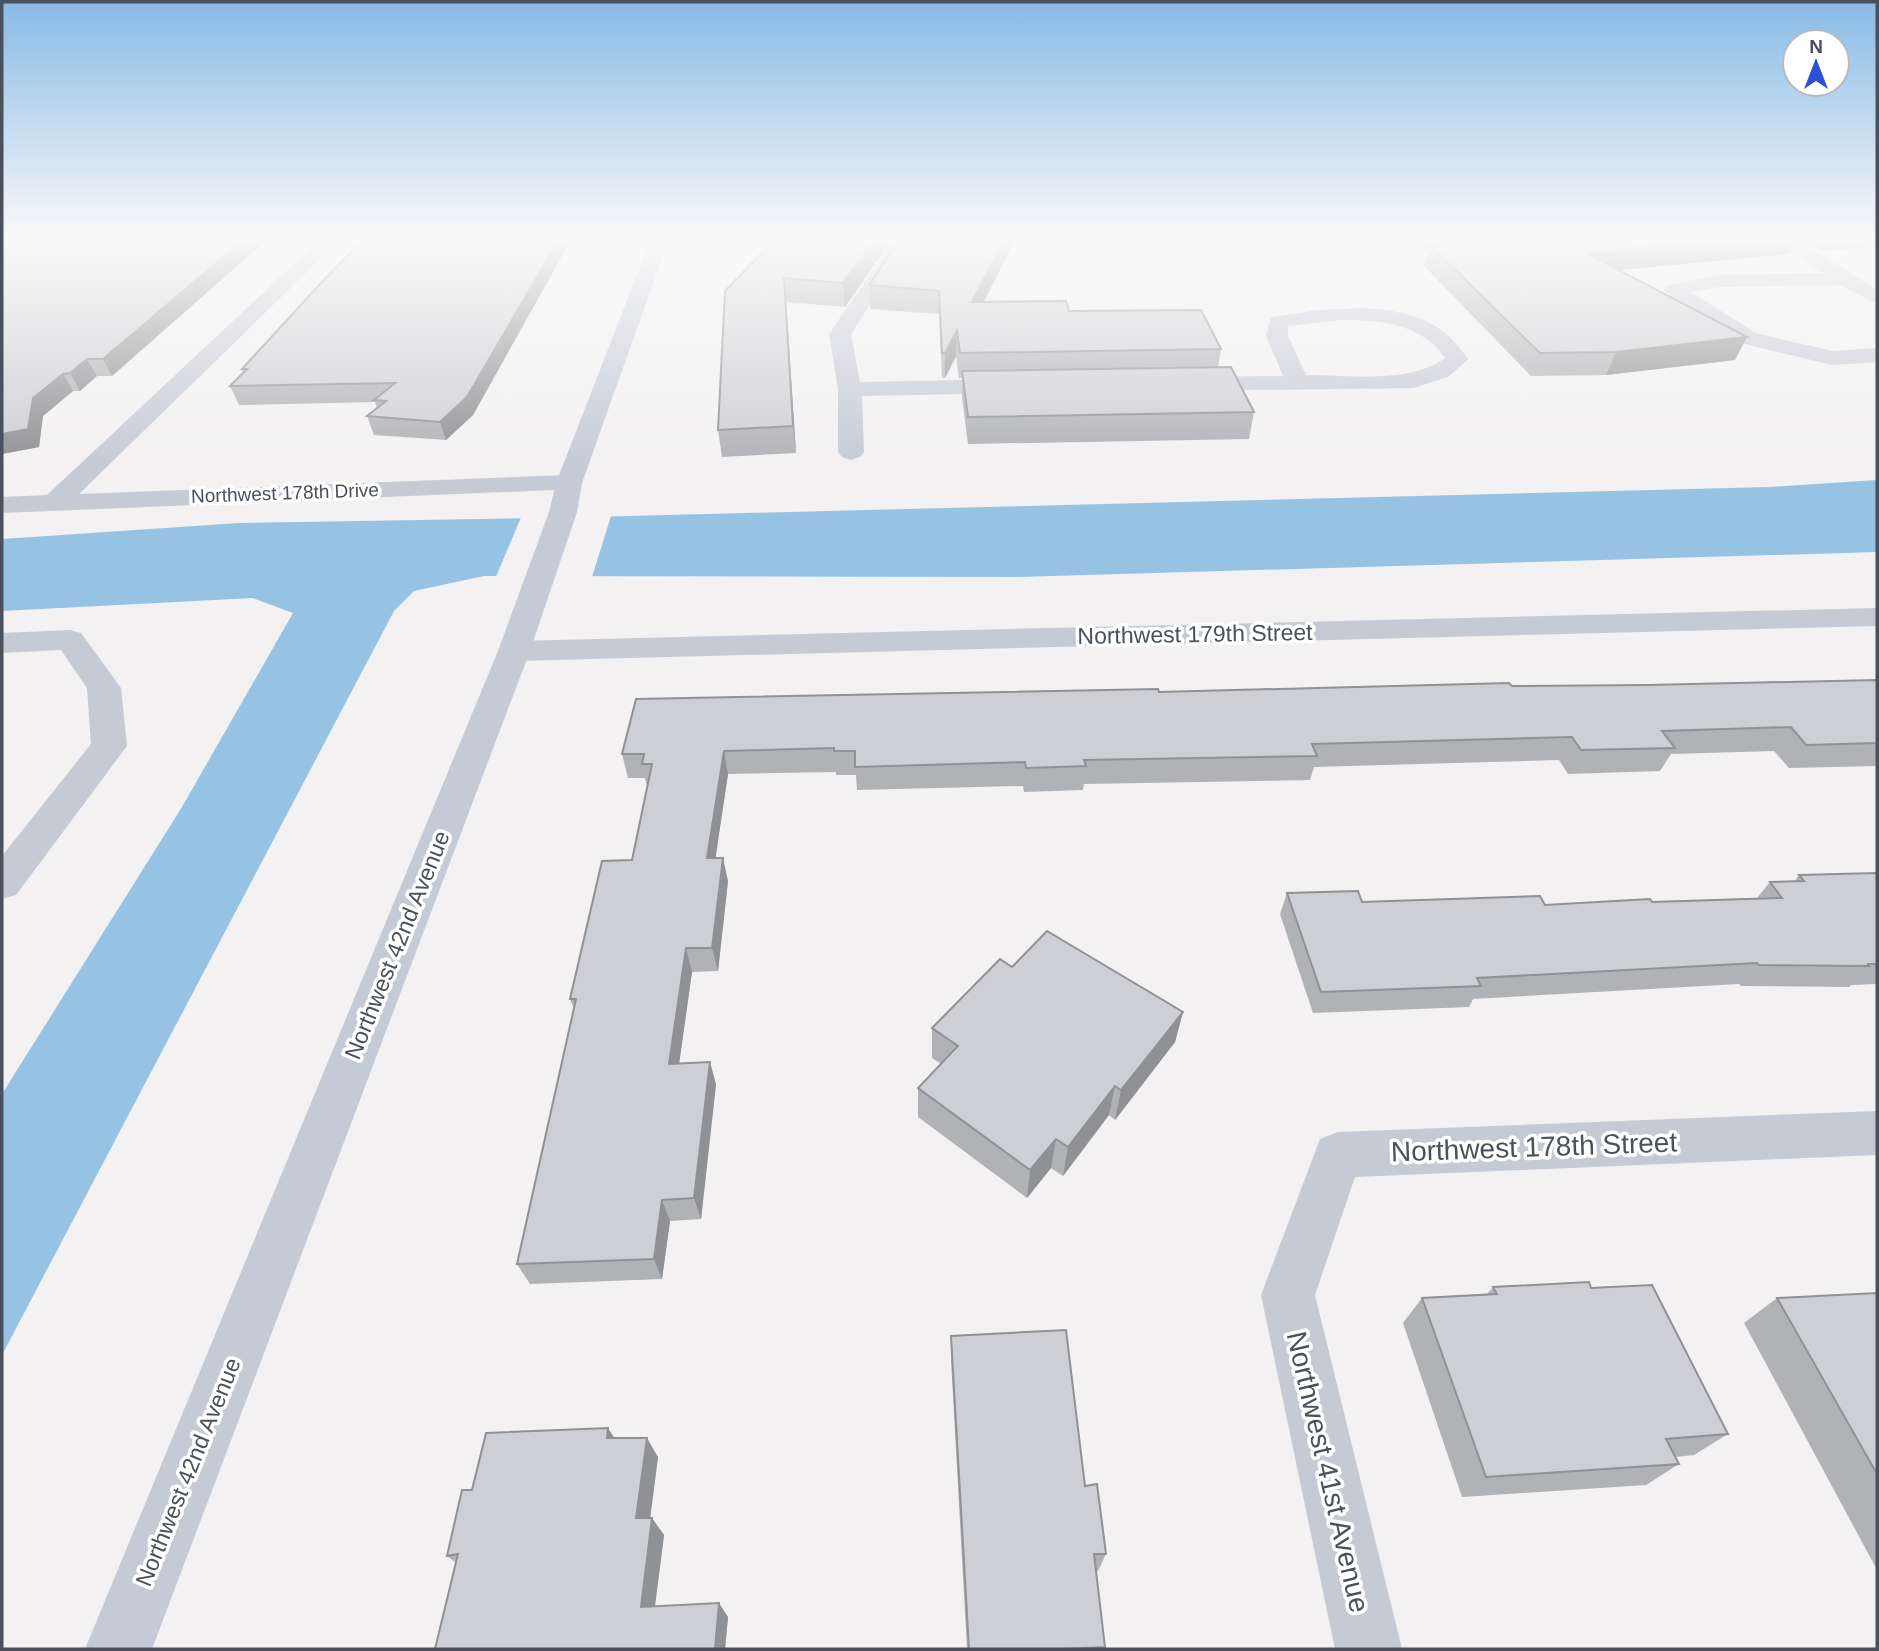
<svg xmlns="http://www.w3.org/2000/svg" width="1879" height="1651" viewBox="0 0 1879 1651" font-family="Arial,sans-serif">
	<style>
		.water { fill: #96c3e4 }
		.pier { fill: #f3f1f1 }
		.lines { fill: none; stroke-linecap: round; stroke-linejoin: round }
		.street { fill: #c6cad4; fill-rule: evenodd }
		.secondary { fill: #c5cad7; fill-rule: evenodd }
		.wall { fill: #b1b2b6 }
		.shaded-wall { fill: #909194 }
		.building { fill: #cecfd4; stroke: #909194; stroke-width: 2 }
		.labels { text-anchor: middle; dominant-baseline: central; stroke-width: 7; stroke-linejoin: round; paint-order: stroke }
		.far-street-label { font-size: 19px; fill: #4a505c; stroke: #fff }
		.street-label { font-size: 23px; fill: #4a505c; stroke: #fff }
		.near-street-label { font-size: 28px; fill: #4a505c; stroke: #fff }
	</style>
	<rect width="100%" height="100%" fill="#f3f1f1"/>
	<path class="water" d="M1877,480V552L1018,577L484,576L414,591L394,611L2,1355V1094L182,807L293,613L253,598L2,611V539L239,523L591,517L1769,487Z"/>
	<path class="pier" d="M612,513L591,580L495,579L522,515Z"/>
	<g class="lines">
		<g class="street">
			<path d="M324,236H344L79,494L569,475L578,477L582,483L578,489L2,513V497L47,495Z"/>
			<path d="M896,236H914L851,334L860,382L1014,379L1022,381L1026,386L1022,391L1014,393L862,396L864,452L860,457L851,460L842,457L838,452V389L829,334Z"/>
			<path d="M1763,236H1788L1802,242L1877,290V304L1840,285L1718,287L1691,292L1756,333L1832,351L1877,348V362L1832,365L1741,343L1663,290L1666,286L1718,275L1823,273Z"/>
			<path d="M1362,308C1410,311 1440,318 1468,359L1448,377L1413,388L1186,391L1178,389L1174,384L1178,379L1186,377L1283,376L1266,336L1271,317L1319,310ZM1341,320C1380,320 1421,323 1445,358C1410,384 1349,375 1306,375L1288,336V326Z"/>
			<path d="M1877,608V626L514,661L503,658L498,651L503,644L514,641Z"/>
			<path d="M70,630L81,633L121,688L127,746L16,895L2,899V856L91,744L87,688L61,650L2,653V633Z"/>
			<path d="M1877,1111V1155L1355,1177L1315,1295L1402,1649H1335L1261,1295L1320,1139L1338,1132Z"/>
		</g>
		<path class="secondary" d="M652,236H670L582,483L577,512L530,651L152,1649H85L498,651L549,512L556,483Z"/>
	</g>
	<g class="wall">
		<path d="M271,236L112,376H97L80,391H73L43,416L39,447L2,454V242Z"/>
		<path d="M367,236H573L473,415L446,440L374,435L367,416L377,408L375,402L239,405L230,386L243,373L242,369Z"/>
		<path d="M778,236H894L845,307L786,302L796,453L722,457L718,430Z"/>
		<path d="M1017,236L984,302L1069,311L1221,349L1218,367L1254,412L1249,439L968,444L962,397V378H959L956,356L945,378H942L939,314L870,309L869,285Z"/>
		<path d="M1402,236H1877V246L1821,251L1796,238L1788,254L1619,270L1735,360L1606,375L1531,376L1424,266L1428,252Z"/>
		<path d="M1877,680V766L1789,768L1774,751L1671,754L1660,771L1568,774L1559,760L1314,767L1310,780L1084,784L1083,790L1024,792L1023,786L857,790L856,775H836V772L728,774L715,858L728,881L718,971L692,972L679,1063L716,1084L701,1219L670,1221L662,1279L530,1284L517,1264L574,1009L570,999L632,860L647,786L645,778H628L622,754L1159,692L1648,685Z"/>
		<path d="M1877,873V984L1851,985L1849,987L1741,986L1739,984L1473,999L1469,1007L1313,1013L1280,914L1287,893L1362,902L1545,905L1757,898L1770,882H1794L1799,875Z"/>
		<path d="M1012,967L1183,1012L1175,1042L1115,1120L1109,1115L1063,1176L1051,1168L1027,1198L918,1117V1088L941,1064L932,1058V1028Z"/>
		<path d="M1493,1287L1591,1288L1728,1434L1694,1455L1675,1457L1679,1464L1646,1485L1462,1497L1403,1323L1422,1298L1487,1294Z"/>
		<path d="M1877,1293V1568H1876L1744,1323L1777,1298Z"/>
		<path d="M951,1336L1085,1486L1106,1554L1098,1571H1096L1105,1647L1103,1649H967L951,1360Z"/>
		<path d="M614,1438L658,1457L650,1518L664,1535L655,1606L728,1617L725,1649H435L456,1563L447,1556L472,1490Z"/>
	</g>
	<g class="shaded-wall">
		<path d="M2,236H9L2,241Z"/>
		<path d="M248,236H271L112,376L103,359Z"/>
		<path d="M561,236H573L473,415L446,440L440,422Z"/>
		<path d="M878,236H894L845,307L843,283Z"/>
		<path d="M1006,236H1017L971,326L972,302Z"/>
		<path d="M1774,236H1797L1788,254L1578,274L1586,253Z"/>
		<path d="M1829,236H1877V246L1821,251Z"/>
		<path d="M784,278L786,302L796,453L793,426Z"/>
		<path d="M957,331L956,356L945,378V353Z"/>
		<path d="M1747,337L1735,360L1606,375L1616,352Z"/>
		<path d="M87,359L97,376L80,391L70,373Z"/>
		<path d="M63,374L73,391L43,416L39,447L2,454V434L33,398Z"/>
		<path d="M724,751L728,774L712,882L707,858Z"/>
		<path d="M723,858L728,881L718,971L712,948Z"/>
		<path d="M686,948L692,972L676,1086L669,1064Z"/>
		<path d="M1183,1012L1175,1042L1115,1120L1121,1090Z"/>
		<path d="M710,1062L716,1084L701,1219L694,1198Z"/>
		<path d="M1115,1086L1109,1115L1063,1176L1068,1147Z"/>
		<path d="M1056,1139L1051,1168L1027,1198L1030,1170Z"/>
		<path d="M662,1200L670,1221L662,1279L654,1259Z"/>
		<path d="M608,1428L620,1447L607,1438Z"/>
		<path d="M647,1438L658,1457L648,1535L636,1518Z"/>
		<path d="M652,1518L664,1535L653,1621L641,1607Z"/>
		<path d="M719,1603L728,1617L725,1649H715Z"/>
	</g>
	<g class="building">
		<path d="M10,236H248L103,359H87L70,373L63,374L33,398L28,429L2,434V242Z"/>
		<path d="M367,236H561L467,397L440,422L367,416L386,401L374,400L395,383L230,386L247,369H242L320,284Z"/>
		<path d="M778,236H878L843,283L784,278L793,426L718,430L725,291Z"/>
		<path d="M902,236H1006L972,302L1066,301L1069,311L1201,310L1221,349L960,353L957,331L945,353H942L939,291L869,285Z"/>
		<path d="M1441,236H1774L1586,253L1747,337L1616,352L1540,353L1430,245H1457Z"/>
		<path d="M1231,367L1254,412L968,417L962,371Z"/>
		<path d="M1877,680V743L1806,745L1791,727L1662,731L1675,748L1581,750L1572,737L1312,744L1317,756L1084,760L1086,766L1026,768L1025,762L855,767V751H834V748L724,751L707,858H723L712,948H686L669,1064L710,1062L694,1198L662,1200L654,1259L517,1264L576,999H570L602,861L632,860L652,764H642L644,754H622L636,699L1158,689L1159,692L1509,683L1512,686L1648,685Z"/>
		<path d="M1877,873V964H1868L1869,966L1759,965L1757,963L1477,978L1481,986L1321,992L1287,893L1358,891L1362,902L1540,896L1545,905L1650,899L1652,902L1782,898L1770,882L1804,881L1799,875Z"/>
		<path d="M1047,931L1183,1012L1121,1090L1115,1086L1068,1147L1056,1139L1030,1170L918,1088L958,1046L932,1028L1000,959L1012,967Z"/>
		<path d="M1589,1282L1591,1288L1652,1285L1728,1434L1666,1439L1679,1464L1486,1477L1422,1298L1497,1294L1493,1287Z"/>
		<path d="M1877,1293V1474L1777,1298Z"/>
		<path d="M1066,1330L1085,1486L1097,1484L1106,1554H1094L1105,1647L1064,1649H969L951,1336Z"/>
		<path d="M608,1428L607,1438H647L636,1518H652L641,1607L719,1603L715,1649H435L458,1554L447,1556L462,1490H472L486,1433Z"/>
	</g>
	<linearGradient id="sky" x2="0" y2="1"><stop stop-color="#87bae6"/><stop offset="0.51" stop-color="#faf9f9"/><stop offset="1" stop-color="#faf9f9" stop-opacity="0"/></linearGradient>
	<rect width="1879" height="467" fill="url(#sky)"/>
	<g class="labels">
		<g class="far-street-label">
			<text transform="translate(285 493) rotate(-2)">Northwest 178th Drive</text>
		</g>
		<g class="street-label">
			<text transform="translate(1195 634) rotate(-1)">Northwest 179th Street</text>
			<text transform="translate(397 945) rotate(-68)">Northwest 42nd Avenue</text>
			<text transform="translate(188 1472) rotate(-68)">Northwest 42nd Avenue</text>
		</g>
		<g class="near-street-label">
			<text transform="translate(1534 1147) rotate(-2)">Northwest 178th Street</text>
			<text transform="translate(1328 1472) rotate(77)">Northwest 41st Avenue</text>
		</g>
	</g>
	<rect width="1879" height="1651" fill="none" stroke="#4a505c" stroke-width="7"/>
	<g transform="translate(1816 63)"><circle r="33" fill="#ffffff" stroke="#b7b9be" stroke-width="2"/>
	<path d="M0-5L12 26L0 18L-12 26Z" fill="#2b52d2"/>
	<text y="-10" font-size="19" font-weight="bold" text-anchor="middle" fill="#4a505c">N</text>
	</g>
</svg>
